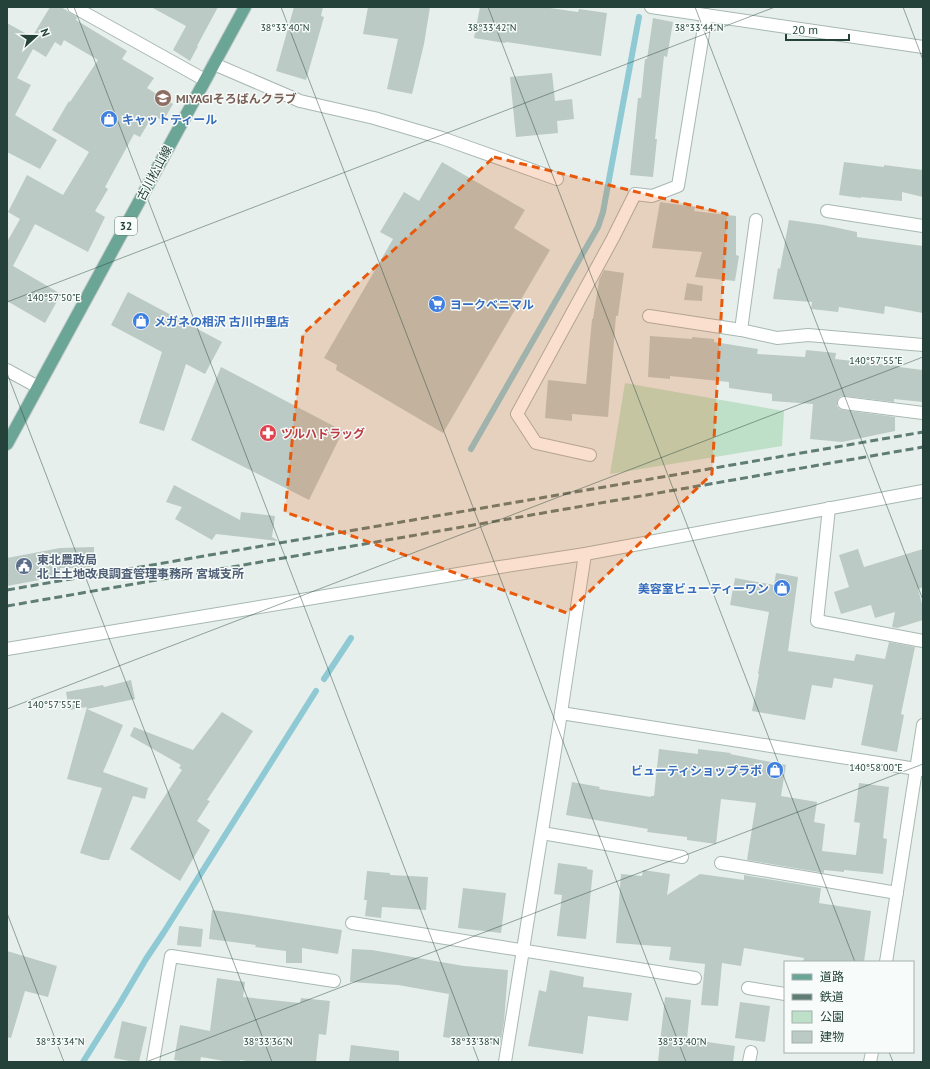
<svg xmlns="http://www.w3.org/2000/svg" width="930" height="1069" viewBox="0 0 930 1069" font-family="'PT Sans','Noto Sans JP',sans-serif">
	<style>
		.green { fill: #bfe0c8 }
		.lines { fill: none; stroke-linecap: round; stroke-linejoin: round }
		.stream { stroke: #8ec9d4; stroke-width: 6 }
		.building { fill: #bbcac4 }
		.minor-casing { stroke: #a8b8b2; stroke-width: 14 }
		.major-casing { stroke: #c2cac8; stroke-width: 14 }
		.minor { stroke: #fff; stroke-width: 12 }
		.major { stroke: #6aa596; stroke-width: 12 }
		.rail { stroke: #5f7d75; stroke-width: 3; stroke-dasharray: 8 4; stroke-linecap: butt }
		.marked { fill: #e8590c; fill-opacity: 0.2; stroke: #e8590c; stroke-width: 3; stroke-dasharray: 8 5; stroke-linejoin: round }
		.ticks { fill: none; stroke: #24423a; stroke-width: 1; stroke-opacity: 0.45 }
		.labels { text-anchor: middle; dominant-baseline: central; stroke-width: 3; stroke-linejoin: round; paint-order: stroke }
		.shield { fill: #f7fbf9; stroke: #637a73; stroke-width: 1 }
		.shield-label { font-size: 11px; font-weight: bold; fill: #24423a }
		.education-label { font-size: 12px; font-weight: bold; fill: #785e54; stroke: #f7fbf9; text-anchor: start }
		.shop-label { font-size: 12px; font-weight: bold; fill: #366cbe; stroke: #f7fbf9; text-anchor: start }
		.street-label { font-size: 12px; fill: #24423a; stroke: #f7fbf9 }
		.health-label { font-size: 12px; font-weight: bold; fill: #be3a42; stroke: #f7fbf9; text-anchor: start }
		.service-label { font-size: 12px; font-weight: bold; fill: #4e5e75; stroke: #f7fbf9; text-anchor: start }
		.ticks-label { font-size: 10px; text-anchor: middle; fill: #24423a; stroke: #f7fbf9; stroke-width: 3; stroke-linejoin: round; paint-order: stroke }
	</style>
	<rect width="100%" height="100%" fill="#e6efeb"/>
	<path class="green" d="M625,383L784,411L782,446L610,474Z"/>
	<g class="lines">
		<g class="stream">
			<path d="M471,449L598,227L603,212L639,17"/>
			<path d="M324,679L351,638"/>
			<path d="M83,1062L120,1003L146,959L164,932L316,691"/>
		</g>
	</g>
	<g class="building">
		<path d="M50,7H61L77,17L76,20L127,51L122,59L154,78L147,88L173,104L163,121L153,115L140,137L134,134L105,187L108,189L95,211L105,217L88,252L35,224L13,266L61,294L45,323L7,301V242L20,219L8,212L27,175L63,195L80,167L89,152L52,130L69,101L70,102L98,60L64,40L61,46L55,42L46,57L33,49L17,78L31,85L15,115L57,140L40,169L7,152V23L32,37Z"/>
		<path d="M151,7H218L197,46H198L190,61L173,50L186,26Z"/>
		<path d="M294,7H323L321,16L324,17L306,80L276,71Z"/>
		<path d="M368,7H430L424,44L412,94L387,89L398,39L363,34Z"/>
		<path d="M480,7H543L578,12L579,9L607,13L601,56L506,42L505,43L474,38Z"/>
		<path d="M653,18L673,22L667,57L664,56L655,139H657L653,177L630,175L638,98H641L645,59H647Z"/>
		<path d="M552,73L555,101L572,99L574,119L557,121L558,133L516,137L510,77Z"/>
		<path d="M442,162L525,210L514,228L550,250L443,433L336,370L337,365L324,358L393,239L380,232L404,192L419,201Z"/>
		<path d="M844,162L884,167V165L923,170V197L902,192V201L861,197V198L839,195Z"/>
		<path d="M660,202L695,207L694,211L736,216V255L739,256L735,281L695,277L702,252L652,248Z"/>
		<path d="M789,220L824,225L857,232V237L923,246V313L885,306L884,314L839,307L838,312L811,309L812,302L773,299L778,268L780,269Z"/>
		<path d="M604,270L624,273L618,316H616L608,417L572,414V421L545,418L548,380L586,384L592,319H593L599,280Z"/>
		<path d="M687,283L703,286L702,301L684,300Z"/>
		<path d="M128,292L222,342L205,374L186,364L164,431L139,423L162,352L111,325Z"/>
		<path d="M650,336L692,339V337L714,339V342L758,349L757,354L805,357L806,350L836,353L835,359L899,366V367L923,370V402L894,399V402L845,396H841L838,399L837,402V406L840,409L843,410L895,417V431L842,442L810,439L813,404L772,401V394L729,388V382L670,376V379L648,377Z"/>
		<path d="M221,367L343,431L309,500L191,440Z"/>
		<path d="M174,485L240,520L241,512L275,516L272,537L277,540V541L216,534L212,540L175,519L182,507L166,502Z"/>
		<path d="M94,547V568H60L61,576L7,586V558L60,548Z"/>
		<path d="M858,549L864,567L923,549V587L918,589L923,607V620L897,628L892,627L895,612L875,618L871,605L841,614L834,592L849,587L839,555Z"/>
		<path d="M776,573L798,577L788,651L854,661L856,654L885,659L889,642L915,647L901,714L904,715L897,752L861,745L873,685L834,678L832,688L812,685L805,720L752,711L759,674H758L769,612L730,605L735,578L774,585Z"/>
		<path d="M131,680L135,699L87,709L123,725L103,772L148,788L145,799L133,796L109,860H102L80,853L102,788L67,779L87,707L69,710L66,692L103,685L104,687Z"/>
		<path d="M222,712L253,731L207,800L210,801L197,821L210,830L180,881L130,849L182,770L179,768L181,765L130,736L134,727L193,750Z"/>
		<path d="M659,749L698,754V749L731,753L730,754L786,765L781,796L817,802L814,822L825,824L822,851L856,855L860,823L854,822L859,783L889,787L883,838L887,839L883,874L844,870V872L824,870V873L747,860L756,803L721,799L716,844L687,840V837L647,832L648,829L566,815L572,782L600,787L599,789L651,797V796H654Z"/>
		<path d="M558,863L587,867V869L593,870L586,939L557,936L562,895L554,894Z"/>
		<path d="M643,870L670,874L667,895L700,874L744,880V875L821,888L819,903L871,911L864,962H803L804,958L744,948L741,966L722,963L718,1006L701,1005L705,964L669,960L671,947L616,943L621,874L642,876Z"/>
		<path d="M367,871L390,873V875L428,877L426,910L382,907L381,918L365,916L367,900H364Z"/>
		<path d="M463,888L506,893L501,933L458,928Z"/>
		<path d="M212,910L235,913L342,930L338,954L302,948V963H286V951L255,947L256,945L209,939Z"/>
		<path d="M179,926L203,929L201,947L177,945Z"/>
		<path d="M352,949L372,950L464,966L508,970L504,1022L500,1045L443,1037L449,994L398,985L350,982Z"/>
		<path d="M7,951L57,966L48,997L25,991L11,1038L7,1037Z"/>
		<path d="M550,970L584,977L583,987L632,993L628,1021L588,1016L583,1054L528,1046L539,990L546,992Z"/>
		<path d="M217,978L245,982L243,997L300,1003L301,998L330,1001L326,1035L319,1034L316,1062H255L240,1060V1062H230L201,1057L200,1062H187L174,1060L180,1025L210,1031Z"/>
		<path d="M665,997L691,1000L687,1039L735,1046L733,1062H658Z"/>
		<path d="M740,1002L770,1006L765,1042L735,1038Z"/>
		<path d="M122,1021L147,1027L139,1062H134L114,1058Z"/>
		<path d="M351,1045L399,1051V1062H349Z"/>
	</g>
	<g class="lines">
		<g class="minor-casing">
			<g id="minor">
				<path d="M74,7L205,80"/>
				<path d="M651,7L923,47"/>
				<path d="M214,64L300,101L374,118L442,138L557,179"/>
				<path d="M827,211L923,226"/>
				<path d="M649,316L741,330L777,338L808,335L923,345"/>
				<path d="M741,330L756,220"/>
				<path d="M7,370L38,387"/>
				<path d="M844,403L923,413"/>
				<path d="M590,455L536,443L517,414L613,238L635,194L652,196L678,186L706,15"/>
				<path d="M829,508L817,621L923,641"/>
				<path d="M7,649L500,567L585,554L923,491"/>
				<path d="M561,713L923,770"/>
				<path d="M542,833L682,857"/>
				<path d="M721,863L897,893"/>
				<path d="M352,923L695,978"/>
				<path d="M886,962L923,725"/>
				<path d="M748,988L785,994"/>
				<path d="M153,1062L171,956L334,981"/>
				<path d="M505,1062L561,713L585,554"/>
				<path d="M749,1062L751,1052"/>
				<path d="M870,1062L872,1052"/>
			</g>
		</g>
		<g class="major-casing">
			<path id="major" d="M7,444L245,7"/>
		</g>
		<use href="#minor" class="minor"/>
		<use href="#major" class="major"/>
		<g class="rail">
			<path d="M7,590L923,432"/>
			<path d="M7,606L923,447"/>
		</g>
	</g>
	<path class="marked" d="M494,157L727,214L712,474L567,613L285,512L303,334Z"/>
	<path class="ticks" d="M74,7L479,1062M281,7L686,1062M488,7L855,962M695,7L923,600M903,7L923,60M7,302L775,7M7,373L272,1062M7,709L923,357M7,913L64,1062M889,1052L893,1062M146,1062L923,764"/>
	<defs>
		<g id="school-disc" transform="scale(0.9)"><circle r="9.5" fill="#8d6e63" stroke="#f7fbf9"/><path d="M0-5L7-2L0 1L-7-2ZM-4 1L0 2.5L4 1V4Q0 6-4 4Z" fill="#fff"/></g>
		<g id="shop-disc" transform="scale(0.9)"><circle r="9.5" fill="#3f7fe0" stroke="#f7fbf9"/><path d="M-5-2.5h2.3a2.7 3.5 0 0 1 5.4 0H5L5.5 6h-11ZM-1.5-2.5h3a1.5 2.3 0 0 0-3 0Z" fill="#fff"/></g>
		<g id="supermarket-disc" transform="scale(0.9)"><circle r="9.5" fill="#3f7fe0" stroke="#f7fbf9"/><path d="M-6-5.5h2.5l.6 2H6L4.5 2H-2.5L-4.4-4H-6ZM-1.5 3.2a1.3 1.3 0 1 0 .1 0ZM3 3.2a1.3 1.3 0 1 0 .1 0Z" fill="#fff"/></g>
		<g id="pharmacy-disc" transform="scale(0.9)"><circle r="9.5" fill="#e0444e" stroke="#f7fbf9"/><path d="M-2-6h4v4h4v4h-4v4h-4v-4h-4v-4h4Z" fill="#fff"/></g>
		<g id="civic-disc" transform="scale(0.9)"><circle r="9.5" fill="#5c6f8a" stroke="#f7fbf9"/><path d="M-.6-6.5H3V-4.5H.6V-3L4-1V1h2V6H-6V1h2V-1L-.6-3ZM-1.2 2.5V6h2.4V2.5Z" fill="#fff"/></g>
	</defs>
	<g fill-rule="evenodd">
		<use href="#school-disc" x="163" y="98"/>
		<use href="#shop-disc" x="109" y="119"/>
		<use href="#supermarket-disc" x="437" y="304"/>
		<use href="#shop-disc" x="141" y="321"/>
		<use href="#pharmacy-disc" x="268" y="433"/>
		<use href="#civic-disc" x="24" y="566"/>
		<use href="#shop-disc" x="782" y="588"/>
		<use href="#shop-disc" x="775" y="770"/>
	</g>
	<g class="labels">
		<rect class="shield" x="115" y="217" width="22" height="18" rx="3"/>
		<g class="shield-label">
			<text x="126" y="226">32</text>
		</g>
		<g class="education-label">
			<text x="176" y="98">MIYAGIそろばんクラブ</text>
		</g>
		<g class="shop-label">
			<text x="122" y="119">キャットティール</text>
			<text x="450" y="304">ヨークベニマル</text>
			<text x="154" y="321">メガネの相沢 古川中里店</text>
			<text x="769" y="588" text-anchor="end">美容室ビューティーワン</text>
			<text x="762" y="770" text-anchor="end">ビューティショップラボ</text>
		</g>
		<g class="street-label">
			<text transform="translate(154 173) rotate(-62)">古川松山線</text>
		</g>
		<g class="health-label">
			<text x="281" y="433">ツルハドラッグ</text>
		</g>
		<g class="service-label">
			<text x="37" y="559">東北農政局<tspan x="37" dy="14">北上土地改良調査管理事務所 宮城支所</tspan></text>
		</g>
	</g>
	<g class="ticks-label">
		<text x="699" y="31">38°33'44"N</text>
		<text x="285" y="31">38°33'40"N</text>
		<text x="492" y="31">38°33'42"N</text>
		<text x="54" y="301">140°57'50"E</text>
		<text x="876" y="364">140°57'55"E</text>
		<text x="54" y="708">140°57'55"E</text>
		<text x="876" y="771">140°58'00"E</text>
		<text x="60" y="1045">38°33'34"N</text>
		<text x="268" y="1045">38°33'36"N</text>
		<text x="475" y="1045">38°33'38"N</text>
		<text x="682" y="1045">38°33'40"N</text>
	</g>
	<rect width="930" height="1069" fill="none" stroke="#24423a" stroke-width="16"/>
	<rect x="784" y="961" width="130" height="92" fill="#f7fbf9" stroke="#a3b1ad"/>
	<rect x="792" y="974" width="20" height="6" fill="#6aa596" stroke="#a3b1ad"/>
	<text x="820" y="981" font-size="12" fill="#24423a">道路</text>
	<rect x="792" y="994" width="20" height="6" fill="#5f7d75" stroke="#a3b1ad"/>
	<text x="820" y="1001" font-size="12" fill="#24423a">鉄道</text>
	<rect x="792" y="1011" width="20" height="12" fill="#bfe0c8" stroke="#a3b1ad"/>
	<text x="820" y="1021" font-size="12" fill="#24423a">公園</text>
	<rect x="792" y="1031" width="20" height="12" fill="#bbcac4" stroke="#a3b1ad"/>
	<text x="820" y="1041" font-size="12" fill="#24423a">建物</text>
	<g transform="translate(36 36) rotate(69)" stroke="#f7fbf9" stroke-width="3" paint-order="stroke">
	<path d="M0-3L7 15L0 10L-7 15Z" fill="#24423a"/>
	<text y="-6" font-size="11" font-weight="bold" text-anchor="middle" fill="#24423a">N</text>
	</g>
	<path d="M786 34v6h63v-6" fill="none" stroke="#24423a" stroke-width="2"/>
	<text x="792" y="34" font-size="12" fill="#24423a" stroke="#f7fbf9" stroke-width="3" paint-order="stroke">20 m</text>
</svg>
